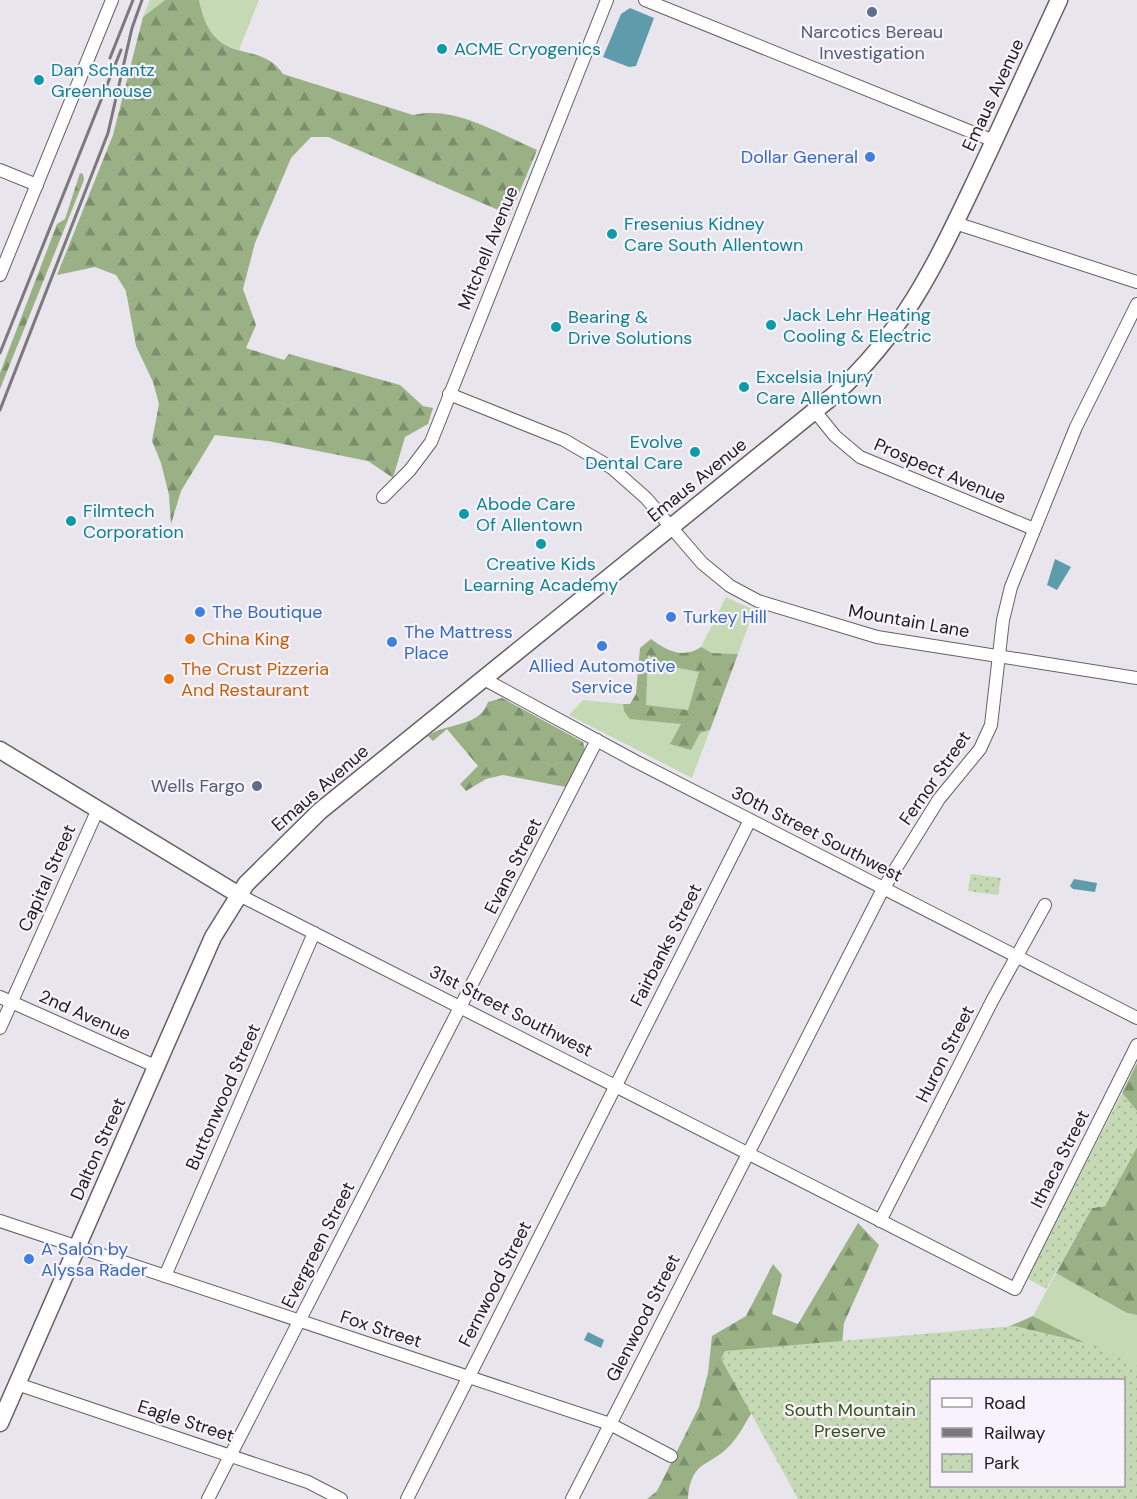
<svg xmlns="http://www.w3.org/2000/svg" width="1137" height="1499" viewBox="0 0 1137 1499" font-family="'DM Sans',sans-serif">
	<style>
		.green { fill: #c5d9b4 }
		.forest { fill: url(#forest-firs); fill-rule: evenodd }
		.park { fill: url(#park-dots); fill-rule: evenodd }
		.water { fill: #5e9cac }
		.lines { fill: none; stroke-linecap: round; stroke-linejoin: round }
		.street-casing { stroke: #646068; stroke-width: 14 }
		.secondary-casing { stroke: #646068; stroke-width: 19 }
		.street { stroke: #fff; stroke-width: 12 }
		.secondary { stroke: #fff; stroke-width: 16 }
		.rail { stroke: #7b787e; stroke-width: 3 }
		.service-dot { fill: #5c6f8a; stroke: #f7f2fb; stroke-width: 2 }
		.culture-dot { fill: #0f9aa8; stroke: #f7f2fb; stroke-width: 2 }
		.shop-dot { fill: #3f7fe0; stroke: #f7f2fb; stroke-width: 2 }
		.food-dot { fill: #e8710a; stroke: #f7f2fb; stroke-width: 2 }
		.labels { text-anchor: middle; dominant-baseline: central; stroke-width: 4.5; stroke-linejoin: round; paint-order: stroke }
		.service-label { font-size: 18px; fill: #4e5e75; stroke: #f7f2fb }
		.culture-label { font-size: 18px; fill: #0d838f; stroke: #f7f2fb; text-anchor: start }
		.street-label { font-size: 18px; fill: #1e1c1f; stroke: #f7f2fb }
		.shop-label { font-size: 18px; fill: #366cbe; stroke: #f7f2fb; text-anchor: start }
		.food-label { font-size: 18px; fill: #c56008; stroke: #f7f2fb; text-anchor: start }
		.park-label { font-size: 18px; fill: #345210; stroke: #f7f2fb }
	</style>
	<defs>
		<pattern id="forest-firs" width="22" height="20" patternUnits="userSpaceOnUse" patternTransform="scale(1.5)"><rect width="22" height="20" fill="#99b185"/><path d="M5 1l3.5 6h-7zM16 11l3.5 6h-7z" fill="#7c8f6c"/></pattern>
		<pattern id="park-dots" width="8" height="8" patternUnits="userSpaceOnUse" patternTransform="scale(1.5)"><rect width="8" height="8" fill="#c5d9b4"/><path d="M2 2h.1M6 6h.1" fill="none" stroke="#a9ba9a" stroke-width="1.8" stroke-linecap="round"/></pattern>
	</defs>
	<rect width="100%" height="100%" fill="#e9e5ed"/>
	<g class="green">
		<path d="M150,0H165L143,17Z"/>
		<path d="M199,0H259L239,50C213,43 204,25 199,0Z"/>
		<path d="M726,597L754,610L738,654L712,653L701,647Z"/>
		<path d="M648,654L667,666L699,672L688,710L646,705Z"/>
		<path d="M583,700L623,704L624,711L630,718L682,724L700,733L710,730L692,778L569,715Z"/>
		<path d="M1056,1273L1127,1313L1137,1315V1370L1033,1316Z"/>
	</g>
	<g class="forest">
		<path d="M165,0H199C213,71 259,37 283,74L413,115C455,105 499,134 537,150L510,215L328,137H311L291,158L255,243L243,289L256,325L246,348L284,360L289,354L400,385L423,406L433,408L428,424L405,437L393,478L368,461L268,441L215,435L181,491L171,524L169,495L161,463L152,441L159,404L153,382L136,346L126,291L116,275L95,267L57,275L113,135L143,17Z"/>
		<path d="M80,173L83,174L84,180L0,389V373L57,224L65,219Z"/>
		<path d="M651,639C667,651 683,659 701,647L712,653L738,654L710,730L700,733L691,750L670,744L681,724L630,719L624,711L623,704H630L636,694L640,648ZM648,655L667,666L699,672L688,710L646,705Z"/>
		<path d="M502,698L583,742L585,750L566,787L503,775L486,779L466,791L460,784L478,766L447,729L433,741L428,736C446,722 480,728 488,702Z"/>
		<path d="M1137,1063V1111L1122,1093Z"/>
		<path d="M1137,1147V1315L1127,1313L1056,1273L1092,1208L1105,1206Z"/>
		<path d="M858,1223L879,1245L844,1323L842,1345L985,1337L1033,1316L1137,1370V1499H843L755,1408C747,1419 741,1433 732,1443C711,1468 691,1458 688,1499H647L657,1491L699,1407L708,1373L712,1336L746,1316L773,1264L782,1275L772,1314L798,1324ZM932,1380H1124V1486H932Z"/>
	</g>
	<g class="park">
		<path d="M971,874L1001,878L998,895L968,891Z"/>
		<path d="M1122,1093L1137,1111V1147L1105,1206L1092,1208L1046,1289L1027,1278Z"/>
		<path d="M1015,1326L1095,1345L1137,1366V1499H798L721,1359L725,1351ZM932,1380H1124V1486H932Z"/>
	</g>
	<g class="water">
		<path d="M630,8L654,18L636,66L629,67L603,57L621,14Z"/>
		<path d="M1055,559L1071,567L1057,590L1047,585Z"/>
		<path d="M1074,879L1097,883L1095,892L1073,889L1070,886Z"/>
		<path d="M588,1332L604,1340L601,1348L584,1340Z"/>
	</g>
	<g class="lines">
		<g class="street-casing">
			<g id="street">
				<path d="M645,0L994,141"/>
				<path d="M0,170L37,185"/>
				<path d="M955,223L1137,282"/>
				<path d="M0,275L112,0"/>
				<path d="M449,394L564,440L612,468L646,498L702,563L730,586L758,601L877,637L1137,678"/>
				<path d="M814,410L835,436L860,457L1034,529"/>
				<path d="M383,497L410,470L431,442L607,0"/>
				<path d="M482,678L635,761L1137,1018"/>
				<path d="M239,895L1015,1289L1137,1045"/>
				<path d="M0,997L155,1066"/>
				<path d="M0,1028L98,809"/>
				<path d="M0,1221L610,1424L671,1456"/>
				<path d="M880,1221L992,1001L1045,905"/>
				<path d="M165,1276L314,933"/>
				<path d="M17,1384L308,1482L341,1499"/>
				<path d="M208,1499L597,740"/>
				<path d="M407,1499L750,820"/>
				<path d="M572,1499L883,889L939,799L980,749L991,725L1003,620L1011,587L1076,427L1137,304"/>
			</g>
		</g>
		<g class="secondary-casing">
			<g id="secondary">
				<path d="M0,750L239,895"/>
				<path d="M0,1423L213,937L246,884L320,811L833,396C906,331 938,259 979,173C1006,116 1032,58 1059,0"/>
			</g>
		</g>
		<use href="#street" class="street"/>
		<use href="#secondary" class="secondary"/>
		<g class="rail">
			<path d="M110,58L133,0"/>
			<path d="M0,353L121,50"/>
			<path d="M0,410L108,133L132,28L142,0"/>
		</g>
	</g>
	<g class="service-dot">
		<circle cx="872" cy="12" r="6"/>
		<circle cx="257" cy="786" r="6"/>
	</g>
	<g class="culture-dot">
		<circle cx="442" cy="49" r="6"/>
		<circle cx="39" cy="80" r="6"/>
		<circle cx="612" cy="234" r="6"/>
		<circle cx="771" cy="325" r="6"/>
		<circle cx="556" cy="327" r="6"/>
		<circle cx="744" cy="387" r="6"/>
		<circle cx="695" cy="452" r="6"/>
		<circle cx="464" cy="514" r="6"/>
		<circle cx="71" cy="521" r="6"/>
		<circle cx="541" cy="544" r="6"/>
	</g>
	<g class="shop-dot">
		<circle cx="870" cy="157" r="6"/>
		<circle cx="200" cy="612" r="6"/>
		<circle cx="671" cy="617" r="6"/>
		<circle cx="392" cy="642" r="6"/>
		<circle cx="602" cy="646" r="6"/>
		<circle cx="29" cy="1259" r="6"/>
	</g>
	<g class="food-dot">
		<circle cx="190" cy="639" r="6"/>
		<circle cx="169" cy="679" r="6"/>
	</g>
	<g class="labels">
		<g class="service-label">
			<text x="872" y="32">Narcotics Bereau<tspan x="872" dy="21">Investigation</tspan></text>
			<text x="245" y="786" text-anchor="end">Wells Fargo</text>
		</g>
		<g class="culture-label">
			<text x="454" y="49">ACME Cryogenics</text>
			<text x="51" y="70">Dan Schantz<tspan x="51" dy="21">Greenhouse</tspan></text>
			<text x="624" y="224">Fresenius Kidney<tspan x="624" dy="21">Care South Allentown</tspan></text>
			<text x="783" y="315">Jack Lehr Heating<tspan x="783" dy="21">Cooling &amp; Electric</tspan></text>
			<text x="568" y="317">Bearing &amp;<tspan x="568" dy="21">Drive Solutions</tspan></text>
			<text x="756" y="377">Excelsia Injury<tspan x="756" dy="21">Care Allentown</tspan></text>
			<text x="683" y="442" text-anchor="end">Evolve<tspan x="683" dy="21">Dental Care</tspan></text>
			<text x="476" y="504">Abode Care<tspan x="476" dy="21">Of Allentown</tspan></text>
			<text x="83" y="511">Filmtech<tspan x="83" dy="21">Corporation</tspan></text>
			<text x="541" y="564" text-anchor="middle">Creative Kids<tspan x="541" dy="21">Learning Academy</tspan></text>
		</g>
		<g class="street-label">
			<text transform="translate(993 95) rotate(-65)">Emaus Avenue</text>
			<text transform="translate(488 248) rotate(-68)">Mitchell Avenue</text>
			<text transform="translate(940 471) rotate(23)">Prospect Avenue</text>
			<text transform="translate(697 480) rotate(-39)">Emaus Avenue</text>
			<text transform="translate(909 621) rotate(10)">Mountain Lane</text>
			<text transform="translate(935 778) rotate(-55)">Fernor Street</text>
			<text transform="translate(320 788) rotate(-41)">Emaus Avenue</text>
			<text transform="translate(817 834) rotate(27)">30th Street Southwest</text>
			<text transform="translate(513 866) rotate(-63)">Evans Street</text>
			<text transform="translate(47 878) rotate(-66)">Capital Street</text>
			<text transform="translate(666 945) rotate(-63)">Fairbanks Street</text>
			<text transform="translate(511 1011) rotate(27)">31st Street Southwest</text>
			<text transform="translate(85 1015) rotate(24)">2nd Avenue</text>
			<text transform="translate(945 1054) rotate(-63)">Huron Street</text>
			<text transform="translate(223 1097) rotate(-66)">Buttonwood Street</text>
			<text transform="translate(98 1149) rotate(-66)">Dalton Street</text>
			<text transform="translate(1060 1159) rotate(-63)">Ithaca Street</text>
			<text transform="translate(318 1245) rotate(-63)">Evergreen Street</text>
			<text transform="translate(495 1284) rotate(-63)">Fernwood Street</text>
			<text transform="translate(643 1318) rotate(-63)">Glenwood Street</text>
			<text transform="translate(381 1329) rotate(18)">Fox Street</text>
			<text transform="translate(186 1421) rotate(18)">Eagle Street</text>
		</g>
		<g class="shop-label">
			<text x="858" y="157" text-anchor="end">Dollar General</text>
			<text x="212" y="612">The Boutique</text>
			<text x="683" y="617">Turkey Hill</text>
			<text x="404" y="632">The Mattress<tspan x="404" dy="21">Place</tspan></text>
			<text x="602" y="666" text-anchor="middle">Allied Automotive<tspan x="602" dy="21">Service</tspan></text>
			<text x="41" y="1249">A Salon by<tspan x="41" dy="21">Alyssa Rader</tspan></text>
		</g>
		<g class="food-label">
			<text x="202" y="639">China King</text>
			<text x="181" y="669">The Crust Pizzeria<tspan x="181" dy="21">And Restaurant</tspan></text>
		</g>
		<g class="park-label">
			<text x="850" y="1410">South Mountain<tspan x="850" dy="21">Preserve</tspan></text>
		</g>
	</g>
	<rect x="930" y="1379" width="195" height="108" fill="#f7f2fb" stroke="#a09ca3" stroke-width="1.5"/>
	<rect x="942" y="1398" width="30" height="9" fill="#ffffff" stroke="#a09ca3" stroke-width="1.5"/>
	<text x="984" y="1409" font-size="18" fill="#1e1c1f">Road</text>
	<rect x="942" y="1428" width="30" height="9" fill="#7b787e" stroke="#a09ca3" stroke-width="1.5"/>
	<text x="984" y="1439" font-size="18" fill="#1e1c1f">Railway</text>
	<rect x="942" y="1454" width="30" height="18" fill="url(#park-dots)" stroke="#a09ca3" stroke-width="1.5"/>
	<text x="984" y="1469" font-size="18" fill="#1e1c1f">Park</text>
</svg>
